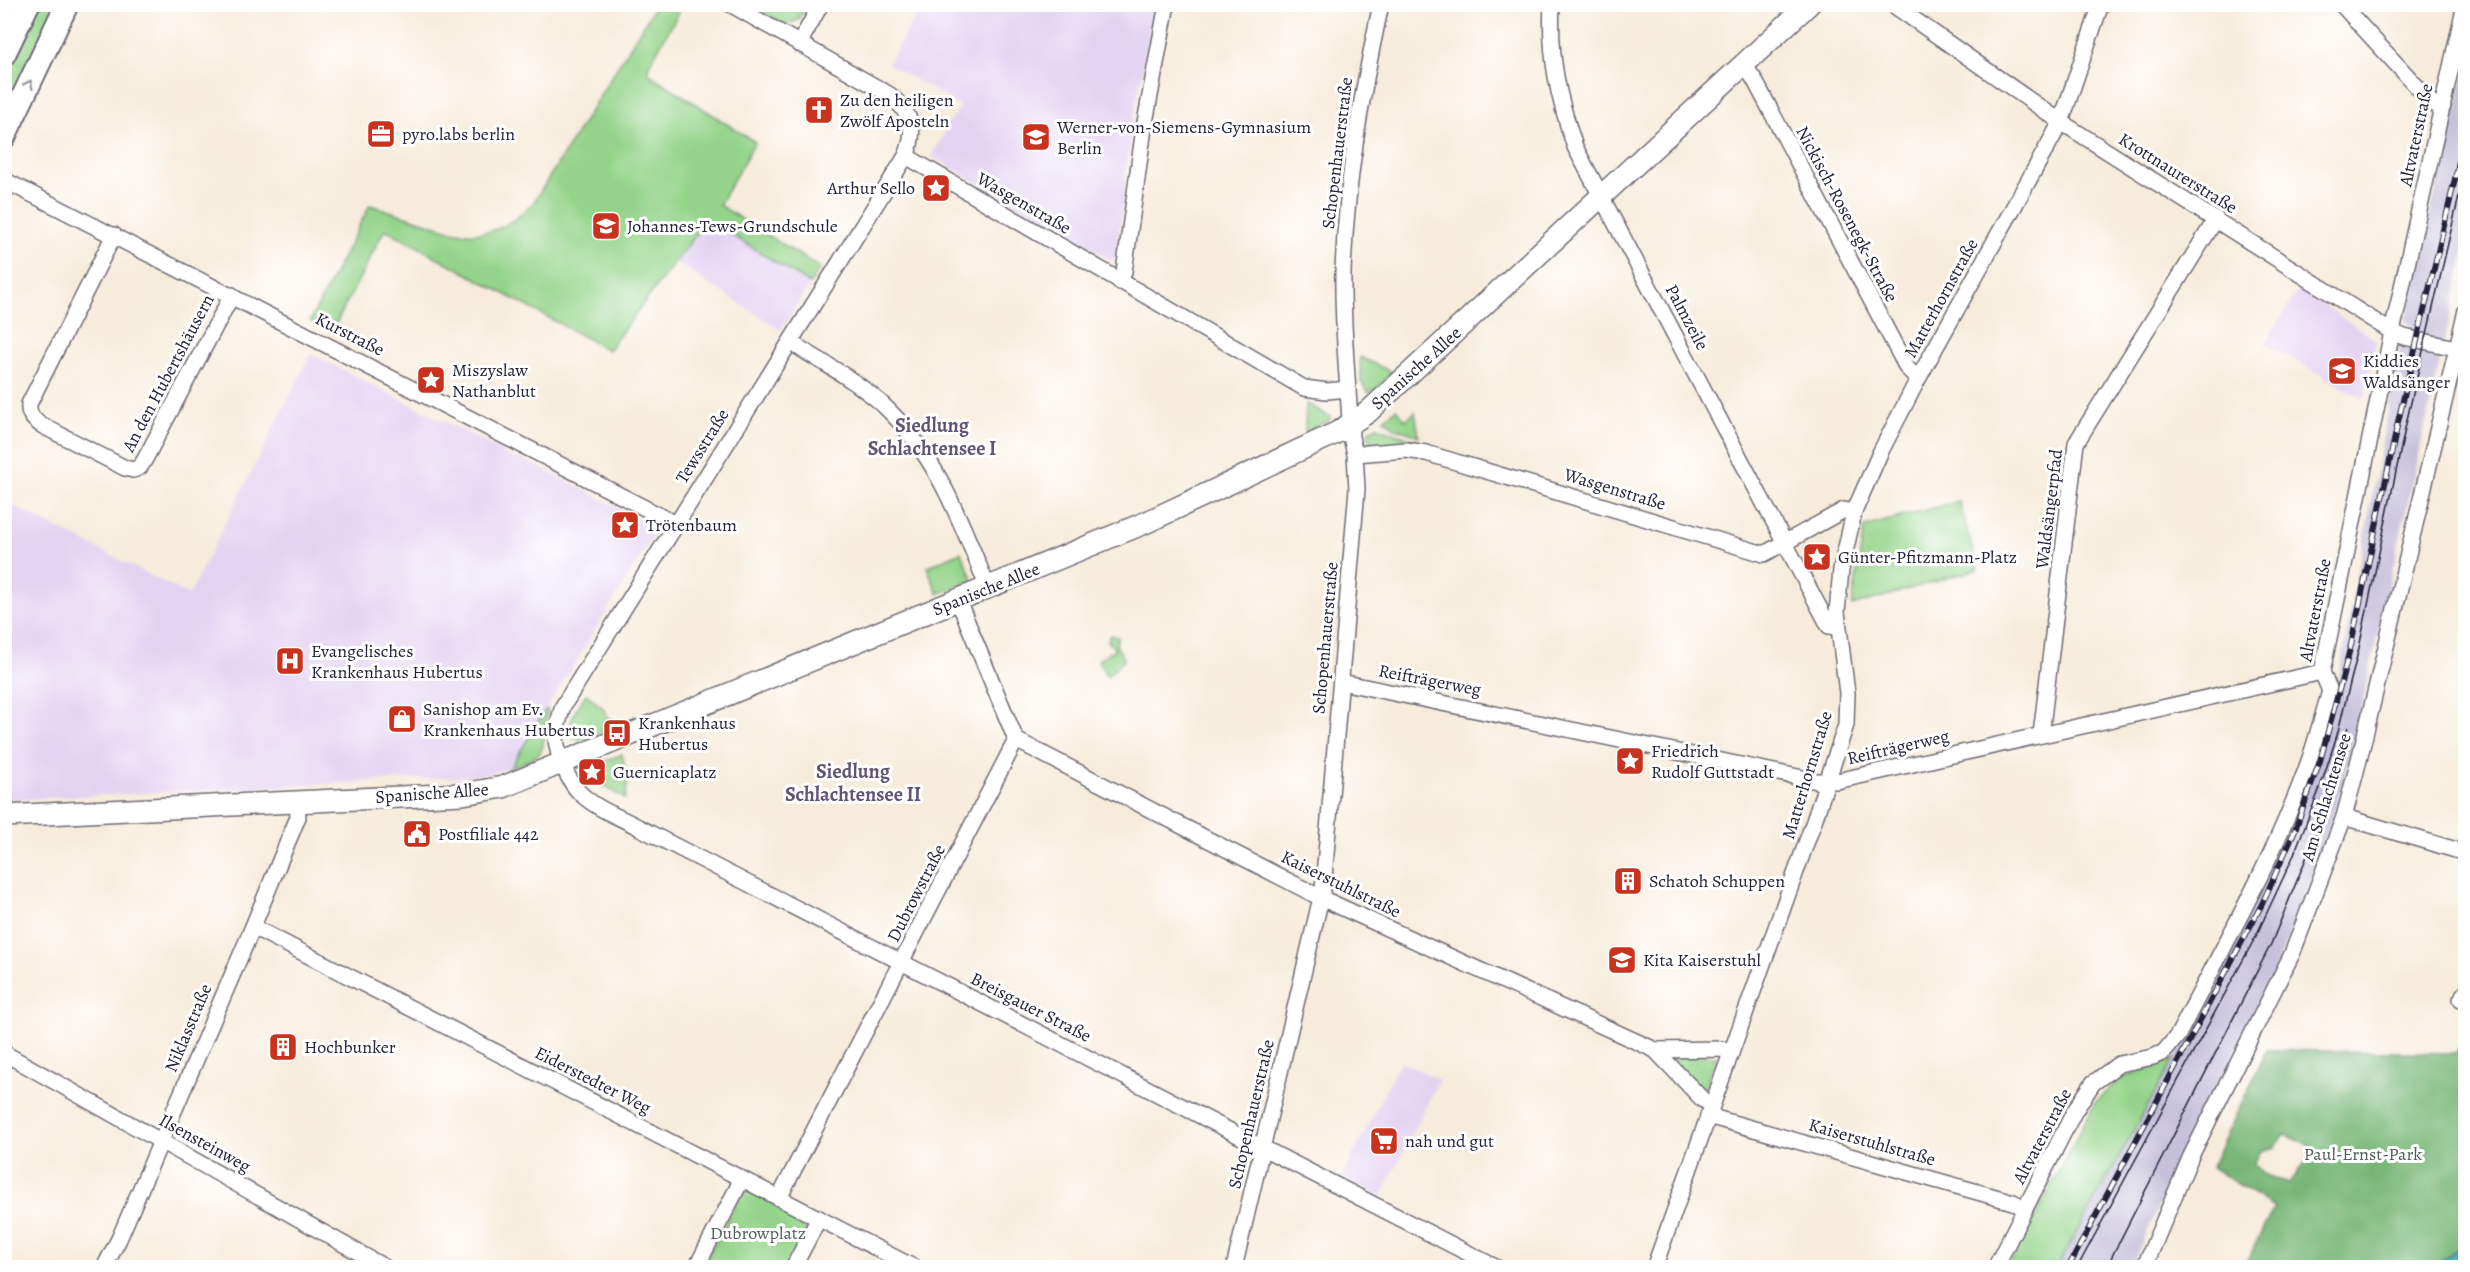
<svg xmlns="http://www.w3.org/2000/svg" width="2470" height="1272" viewBox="0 0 2470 1272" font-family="Alegreya,serif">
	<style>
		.built { fill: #e3d3f2 }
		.industrial { fill: #c6c0da }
		.green { fill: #94d48a; stroke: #5b7b62; stroke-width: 1.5 }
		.forest { fill: #77b676; stroke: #4c6c58; stroke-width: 1.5; fill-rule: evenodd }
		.water { fill: #46b3c2; stroke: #346a7e; stroke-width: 1.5 }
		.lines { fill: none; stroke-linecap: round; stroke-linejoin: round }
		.street-casing { stroke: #6d6973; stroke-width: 18 }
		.secondary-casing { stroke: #6d6973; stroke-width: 24 }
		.primary-casing { stroke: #6d6973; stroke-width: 26 }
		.street { stroke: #fff; stroke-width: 15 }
		.secondary { stroke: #fff; stroke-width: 21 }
		.primary { stroke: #fff; stroke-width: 22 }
		.tram { stroke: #22223b; stroke-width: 1.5 }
		.rail-casing { stroke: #22223b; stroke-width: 6 }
		.rail { stroke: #fff; stroke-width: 4; stroke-dasharray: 11; stroke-linecap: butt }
		.oneway { stroke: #9c9ca7 }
		.labels { text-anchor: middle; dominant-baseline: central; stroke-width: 6; stroke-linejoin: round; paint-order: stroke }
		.poi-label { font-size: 18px; fill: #22223b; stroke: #fff; text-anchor: start }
		.street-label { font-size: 18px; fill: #22223b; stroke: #fff }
		.park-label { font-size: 18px; fill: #4a6057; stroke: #fff }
		.neighbourhood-label { font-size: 20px; font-weight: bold; fill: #625475; stroke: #fff }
	</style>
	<rect width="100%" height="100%" fill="#fff"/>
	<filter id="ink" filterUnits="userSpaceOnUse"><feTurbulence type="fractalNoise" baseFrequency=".0167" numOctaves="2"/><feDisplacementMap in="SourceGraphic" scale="12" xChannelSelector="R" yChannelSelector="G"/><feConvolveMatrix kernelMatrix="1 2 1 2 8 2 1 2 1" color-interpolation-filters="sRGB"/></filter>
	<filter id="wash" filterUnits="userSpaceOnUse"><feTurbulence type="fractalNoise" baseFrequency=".008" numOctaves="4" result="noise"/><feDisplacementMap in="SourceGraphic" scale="24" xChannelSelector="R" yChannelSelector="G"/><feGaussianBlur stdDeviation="1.35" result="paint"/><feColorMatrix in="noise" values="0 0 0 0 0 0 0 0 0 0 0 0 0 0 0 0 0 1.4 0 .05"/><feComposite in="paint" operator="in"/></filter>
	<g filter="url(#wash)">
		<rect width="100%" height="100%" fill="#f7ecdb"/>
		<g class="built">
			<path d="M922,5H1156L1132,125L1116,257L1111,260L931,156L947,129L946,123L951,121L960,106L888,64Z"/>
			<path d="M708,226H718L810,284L781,330L675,262L698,232Z"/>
			<path d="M2299,289L2376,340L2364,399L2265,343Z"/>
			<path d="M311,354L476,437L517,461L519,457L658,528L510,768L487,774L458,777L5,800L4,752L9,713L4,712V501L189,595Z"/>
			<path d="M1400,1061L1439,1080L1381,1197L1342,1177Z"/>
		</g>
		<path class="industrial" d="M2465,69V251L2348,765L2321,856L2278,962L2241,1040L2184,1150L2131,1267L2057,1268L2174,1059L2230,946L2315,762L2337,684L2400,346L2408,344L2412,326L2405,319Z"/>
		<g class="green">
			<path d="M34,5H61L5,124V67Z"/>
			<path d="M656,5H683L648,67L649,74L755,142L719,205L820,268L810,284L718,226H708L698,232L608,350L385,229L332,331L310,321L370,205L456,232C489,237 512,226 534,202Z"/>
			<path d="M750,5H807L798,20L786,25Z"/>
			<path d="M1360,357L1392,372L1380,385L1369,393L1361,382Z"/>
			<path d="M1306,403L1330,417L1329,421L1305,432Z"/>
			<path d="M1396,409L1406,420L1415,412L1419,436L1395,428L1384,419Z"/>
			<path d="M1377,427L1419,441L1420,443L1370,448L1369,431Z"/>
			<path d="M1959,501L1978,569L1852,606L1864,527Z"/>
			<path d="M961,552L973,580L938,594L927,567Z"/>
			<path d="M1110,635L1118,637L1116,644L1124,660L1107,676L1098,660L1115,649L1108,641Z"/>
			<path d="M586,694L602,707L613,725L602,729L603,732L581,742L568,735C570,719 577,707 586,694Z"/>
			<path d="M546,709L548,711C537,750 557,751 510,768Z"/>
			<path d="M622,754L628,781L625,799L592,779L598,764Z"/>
			<path d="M1672,1054L1717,1056L1704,1092L1670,1058Z"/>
			<path d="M2174,1059L2057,1267H2008L2096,1101L2120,1079Z"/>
			<path d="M743,1191H750L808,1221L809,1224L788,1267L701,1268Z"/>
		</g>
		<path class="forest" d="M2465,1032V1241L2436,1267H2244L2274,1207L2211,1167L2267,1050L2457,1053ZM2284,1134L2316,1148L2289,1184L2264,1174L2253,1164L2261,1151L2275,1147Z"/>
		<path class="water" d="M2465,1241V1267H2436Z"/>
	</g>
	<g filter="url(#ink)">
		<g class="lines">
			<g class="street-casing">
				<g id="street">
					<path d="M730,4L890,95C912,114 917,130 906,156L563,706C560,717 556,727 556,738C557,755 568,781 580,793C596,809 620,817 640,828L1497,1268"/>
					<path d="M1552,4C1549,57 1558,97 1575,147L1829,626L1838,627"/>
					<path d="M1892,4L2061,122L2392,332L2404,337L2456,348"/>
					<path d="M2341,4L2433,104L2443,106"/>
					<path d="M799,44L821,4"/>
					<path d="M1744,65L1754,79L1907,368L1918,379"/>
					<path d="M906,156L1304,388L1327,391L1348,389"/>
					<path d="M4,180L676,524"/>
					<path d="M114,235L29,404C28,415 33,419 41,425L125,468L133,470L140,467L145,459L232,295"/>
					<path d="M1120,282L1124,272L1144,128L1167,4"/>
					<path d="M790,342C820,361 854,379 881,403C937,454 960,520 988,588"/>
					<path d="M1355,454L1406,450L1426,453L1764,554L1844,510L1854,512"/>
					<path d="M1341,682L1817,781H1837L2322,672"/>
					<path d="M2041,735L2076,443L2216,219"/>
					<path d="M1016,740L1321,898L1655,1050L1703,1100L1712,1104"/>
					<path d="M2344,817L2466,853"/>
					<path d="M253,927L915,1268"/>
					<path d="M2461,999L2466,993"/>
					<path d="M1655,1050L1722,1049L1731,1053"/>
					<path d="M4,1053L386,1268"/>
					<path d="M1708,1116L2013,1202L2025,1208"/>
					<path d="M779,1198L1016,740L958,600"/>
					<path d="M104,1268L119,1239L249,936L298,817L297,802"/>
					<path d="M696,1268L742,1179"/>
					<path d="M793,1268L819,1218"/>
					<path d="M1234,1268L1323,889L1357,489L1355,454L1351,437C1348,382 1342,327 1343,272C1346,181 1362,93 1381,4"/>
					<path d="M1654,1268L1813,824L1846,725L1847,693L1837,612L1841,570L1854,512L1880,453L1918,379L2061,122L2101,4"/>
					<path d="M1995,1268L2074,1112L2093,1083L2119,1064L2153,1057L2164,1052L2178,1035C2224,945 2275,857 2309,761C2317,738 2323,714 2330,691L2322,672L2392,332L2465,4"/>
					<path d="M2144,1268L2191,1156L2292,954L2344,817L2360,756L2466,310"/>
				</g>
			</g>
			<g class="secondary-casing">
				<path id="secondary" d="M4,816L463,794L503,787L1147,522L1338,432L1368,412L1809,4"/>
			</g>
			<g class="primary-casing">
				<g id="primary">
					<path d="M4,54L28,4"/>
					<path d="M4,137L67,4"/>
				</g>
			</g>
			<use href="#street" class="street"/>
			<use href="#secondary" class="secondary"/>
			<use href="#primary" class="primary"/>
			<g class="tram">
				<path d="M2077,1268L2256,936L2292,859L2320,788L2337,735L2359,648L2406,424L2466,166"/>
				<path d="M2106,1268L2271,944L2314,839L2348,727"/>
			</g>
			<g class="rail-casing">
				<path id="rail" d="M2068,1268L2262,904L2295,830L2320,761L2351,645L2398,422L2466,132"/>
			</g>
			<use href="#rail" class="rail"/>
		</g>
		<defs><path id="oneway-chevron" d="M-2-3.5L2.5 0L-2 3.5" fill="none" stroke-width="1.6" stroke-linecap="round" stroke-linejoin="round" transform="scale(1.5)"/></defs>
		<use class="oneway" href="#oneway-chevron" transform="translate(29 84) rotate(-65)"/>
	</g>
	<defs>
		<g id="church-square" transform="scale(1.5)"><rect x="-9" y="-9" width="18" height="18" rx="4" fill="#c8321e" stroke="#fff"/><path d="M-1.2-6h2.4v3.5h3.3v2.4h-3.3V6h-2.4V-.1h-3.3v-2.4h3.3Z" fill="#fff"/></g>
		<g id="office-square" transform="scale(1.5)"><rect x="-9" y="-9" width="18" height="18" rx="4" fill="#c8321e" stroke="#fff"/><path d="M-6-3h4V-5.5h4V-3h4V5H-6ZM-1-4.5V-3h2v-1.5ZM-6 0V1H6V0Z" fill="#fff"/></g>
		<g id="school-square" transform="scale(1.5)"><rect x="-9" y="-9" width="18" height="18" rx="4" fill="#c8321e" stroke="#fff"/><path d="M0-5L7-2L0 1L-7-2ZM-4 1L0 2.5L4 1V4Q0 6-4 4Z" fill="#fff"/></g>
		<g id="sight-square" transform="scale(1.5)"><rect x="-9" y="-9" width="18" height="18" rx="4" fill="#c8321e" stroke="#fff"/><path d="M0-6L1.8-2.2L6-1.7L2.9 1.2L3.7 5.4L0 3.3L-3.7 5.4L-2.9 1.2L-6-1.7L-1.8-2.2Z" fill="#fff"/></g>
		<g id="hospital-square" transform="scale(1.5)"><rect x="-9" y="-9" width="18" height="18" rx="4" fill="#c8321e" stroke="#fff"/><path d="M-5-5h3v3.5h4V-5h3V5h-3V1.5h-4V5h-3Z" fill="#fff"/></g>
		<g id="shop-square" transform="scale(1.5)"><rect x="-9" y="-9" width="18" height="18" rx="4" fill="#c8321e" stroke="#fff"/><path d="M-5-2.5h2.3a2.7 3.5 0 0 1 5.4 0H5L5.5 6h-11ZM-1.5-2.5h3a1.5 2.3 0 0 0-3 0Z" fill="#fff"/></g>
		<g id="bus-square" transform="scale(1.5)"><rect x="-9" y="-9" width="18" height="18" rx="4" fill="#c8321e" stroke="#fff"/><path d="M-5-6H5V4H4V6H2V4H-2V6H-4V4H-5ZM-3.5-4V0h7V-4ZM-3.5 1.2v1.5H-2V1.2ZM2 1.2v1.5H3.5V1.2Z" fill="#fff"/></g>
		<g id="civic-square" transform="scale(1.5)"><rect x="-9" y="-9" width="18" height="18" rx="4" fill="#c8321e" stroke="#fff"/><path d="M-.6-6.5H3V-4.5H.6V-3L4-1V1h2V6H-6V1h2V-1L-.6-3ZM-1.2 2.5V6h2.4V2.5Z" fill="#fff"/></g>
		<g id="building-square" transform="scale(1.5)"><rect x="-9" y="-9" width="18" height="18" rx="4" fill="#c8321e" stroke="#fff"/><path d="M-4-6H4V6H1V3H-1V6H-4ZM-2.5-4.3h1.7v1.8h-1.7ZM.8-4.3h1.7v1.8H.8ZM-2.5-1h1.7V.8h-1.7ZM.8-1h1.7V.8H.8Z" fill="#fff"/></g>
		<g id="supermarket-square" transform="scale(1.5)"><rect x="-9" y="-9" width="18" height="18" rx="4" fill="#c8321e" stroke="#fff"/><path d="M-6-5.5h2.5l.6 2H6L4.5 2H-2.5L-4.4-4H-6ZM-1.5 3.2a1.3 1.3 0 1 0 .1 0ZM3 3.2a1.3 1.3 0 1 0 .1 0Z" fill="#fff"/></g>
	</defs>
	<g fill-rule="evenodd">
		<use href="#church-square" x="819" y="110"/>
		<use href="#office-square" x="381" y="134"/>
		<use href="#school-square" x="1036" y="137"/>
		<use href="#sight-square" x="936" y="188"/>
		<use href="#school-square" x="606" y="226"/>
		<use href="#school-square" x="2342" y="371"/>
		<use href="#sight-square" x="431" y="380"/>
		<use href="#sight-square" x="625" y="525"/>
		<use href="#sight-square" x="1817" y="557"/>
		<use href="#hospital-square" x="290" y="661"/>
		<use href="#shop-square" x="402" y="719"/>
		<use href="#bus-square" x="617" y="733"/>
		<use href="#sight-square" x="1630" y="761"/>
		<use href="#sight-square" x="592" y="772"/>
		<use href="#civic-square" x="417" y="834"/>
		<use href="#building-square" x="1628" y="881"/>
		<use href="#school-square" x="1622" y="960"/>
		<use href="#building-square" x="283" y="1047"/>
		<use href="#supermarket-square" x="1384" y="1141"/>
	</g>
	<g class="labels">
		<g class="poi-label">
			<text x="840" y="100">Zu den heiligen<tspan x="840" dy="21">Zwölf Aposteln</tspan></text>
			<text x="1057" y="127">Werner-von-Siemens-Gymnasium<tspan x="1057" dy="21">Berlin</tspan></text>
			<text x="402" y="134">pyro.labs berlin</text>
			<text x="915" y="188" text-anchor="end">Arthur Sello</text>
			<text x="627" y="226">Johannes-Tews-Grundschule</text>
			<text x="2363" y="361">Kiddies<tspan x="2363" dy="21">Waldsänger</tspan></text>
			<text x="452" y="370">Miszyslaw<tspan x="452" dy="21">Nathanblut</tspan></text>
			<text x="646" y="525">Trötenbaum</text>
			<text x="1838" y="557">Günter-Pfitzmann-Platz</text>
			<text x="311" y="651">Evangelisches<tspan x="311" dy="21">Krankenhaus Hubertus</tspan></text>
			<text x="423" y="709">Sanishop am Ev.<tspan x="423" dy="21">Krankenhaus Hubertus</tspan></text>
			<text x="638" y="723">Krankenhaus<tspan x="638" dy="21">Hubertus</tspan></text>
			<text x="1651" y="751">Friedrich<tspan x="1651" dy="21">Rudolf Guttstadt</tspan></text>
			<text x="613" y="772">Guernicaplatz</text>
			<text x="438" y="834">Postfiliale 442</text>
			<text x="1649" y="881">Schatoh Schuppen</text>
			<text x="1643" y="960">Kita Kaiserstuhl</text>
			<text x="304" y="1047">Hochbunker</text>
			<text x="1405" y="1141">nah und gut</text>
		</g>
		<g class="street-label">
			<text transform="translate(2416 135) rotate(-78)">Altvaterstraße</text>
			<text transform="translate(1337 153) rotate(-83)">Schopenhauerstraße</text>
			<text transform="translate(2178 173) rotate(32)">Krottnaurerstraße</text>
			<text transform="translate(1024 203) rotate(30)">Wasgenstraße</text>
			<text transform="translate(1847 214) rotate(62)">Nickisch-Rosenegk-Straße</text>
			<text transform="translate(1941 298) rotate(-61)">Matterhornstraße</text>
			<text transform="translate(1687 317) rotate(62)">Palmzeile</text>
			<text transform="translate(350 334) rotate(27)">Kurstraße</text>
			<text transform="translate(1416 368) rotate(-42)">Spanische Allee</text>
			<text transform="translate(168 373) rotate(-62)">An den Hubertshäusern</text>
			<text transform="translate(702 446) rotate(-58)">Tewsstraße</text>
			<text transform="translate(1615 489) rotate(17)">Wasgenstraße</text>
			<text transform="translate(2049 509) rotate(-83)">Waldsängerpfad</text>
			<text transform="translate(986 589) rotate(-22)">Spanische Allee</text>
			<text transform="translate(2315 610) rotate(-79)">Altvaterstraße</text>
			<text transform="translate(1325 638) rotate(-85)">Schopenhauerstraße</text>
			<text transform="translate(1430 680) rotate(11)">Reifträgerweg</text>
			<text transform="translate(1898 747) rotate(-13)">Reifträgerweg</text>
			<text transform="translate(1807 775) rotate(-73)">Matterhornstraße</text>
			<text transform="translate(432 793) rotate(-4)">Spanische Allee</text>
			<text transform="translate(2326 797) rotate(-73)">Am Schlachtensee</text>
			<text transform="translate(1341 884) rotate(26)">Kaiserstuhlstraße</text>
			<text transform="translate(916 893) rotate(-63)">Dubrowstraße</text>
			<text transform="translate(1031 1007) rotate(27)">Breisgauer Straße</text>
			<text transform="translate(188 1028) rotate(-67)">Niklasstraße</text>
			<text transform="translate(593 1080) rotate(27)">Eiderstedter Weg</text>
			<text transform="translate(1251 1114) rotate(-77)">Schopenhauerstraße</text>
			<text transform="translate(2042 1136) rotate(-62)">Altvaterstraße</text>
			<text transform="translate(1872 1142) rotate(16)">Kaiserstuhlstraße</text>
			<text transform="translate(205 1143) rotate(29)">Ilsensteinweg</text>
		</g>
		<g class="park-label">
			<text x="2363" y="1154">Paul-Ernst-Park</text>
			<text x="758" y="1233">Dubrowplatz</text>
		</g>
		<g class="neighbourhood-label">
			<text x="932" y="425">Siedlung<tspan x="932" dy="23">Schlachtensee I</tspan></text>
			<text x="853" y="771">Siedlung<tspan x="853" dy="23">Schlachtensee II</tspan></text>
		</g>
	</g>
	<rect width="2470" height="1272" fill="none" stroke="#fff" stroke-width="24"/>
</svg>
